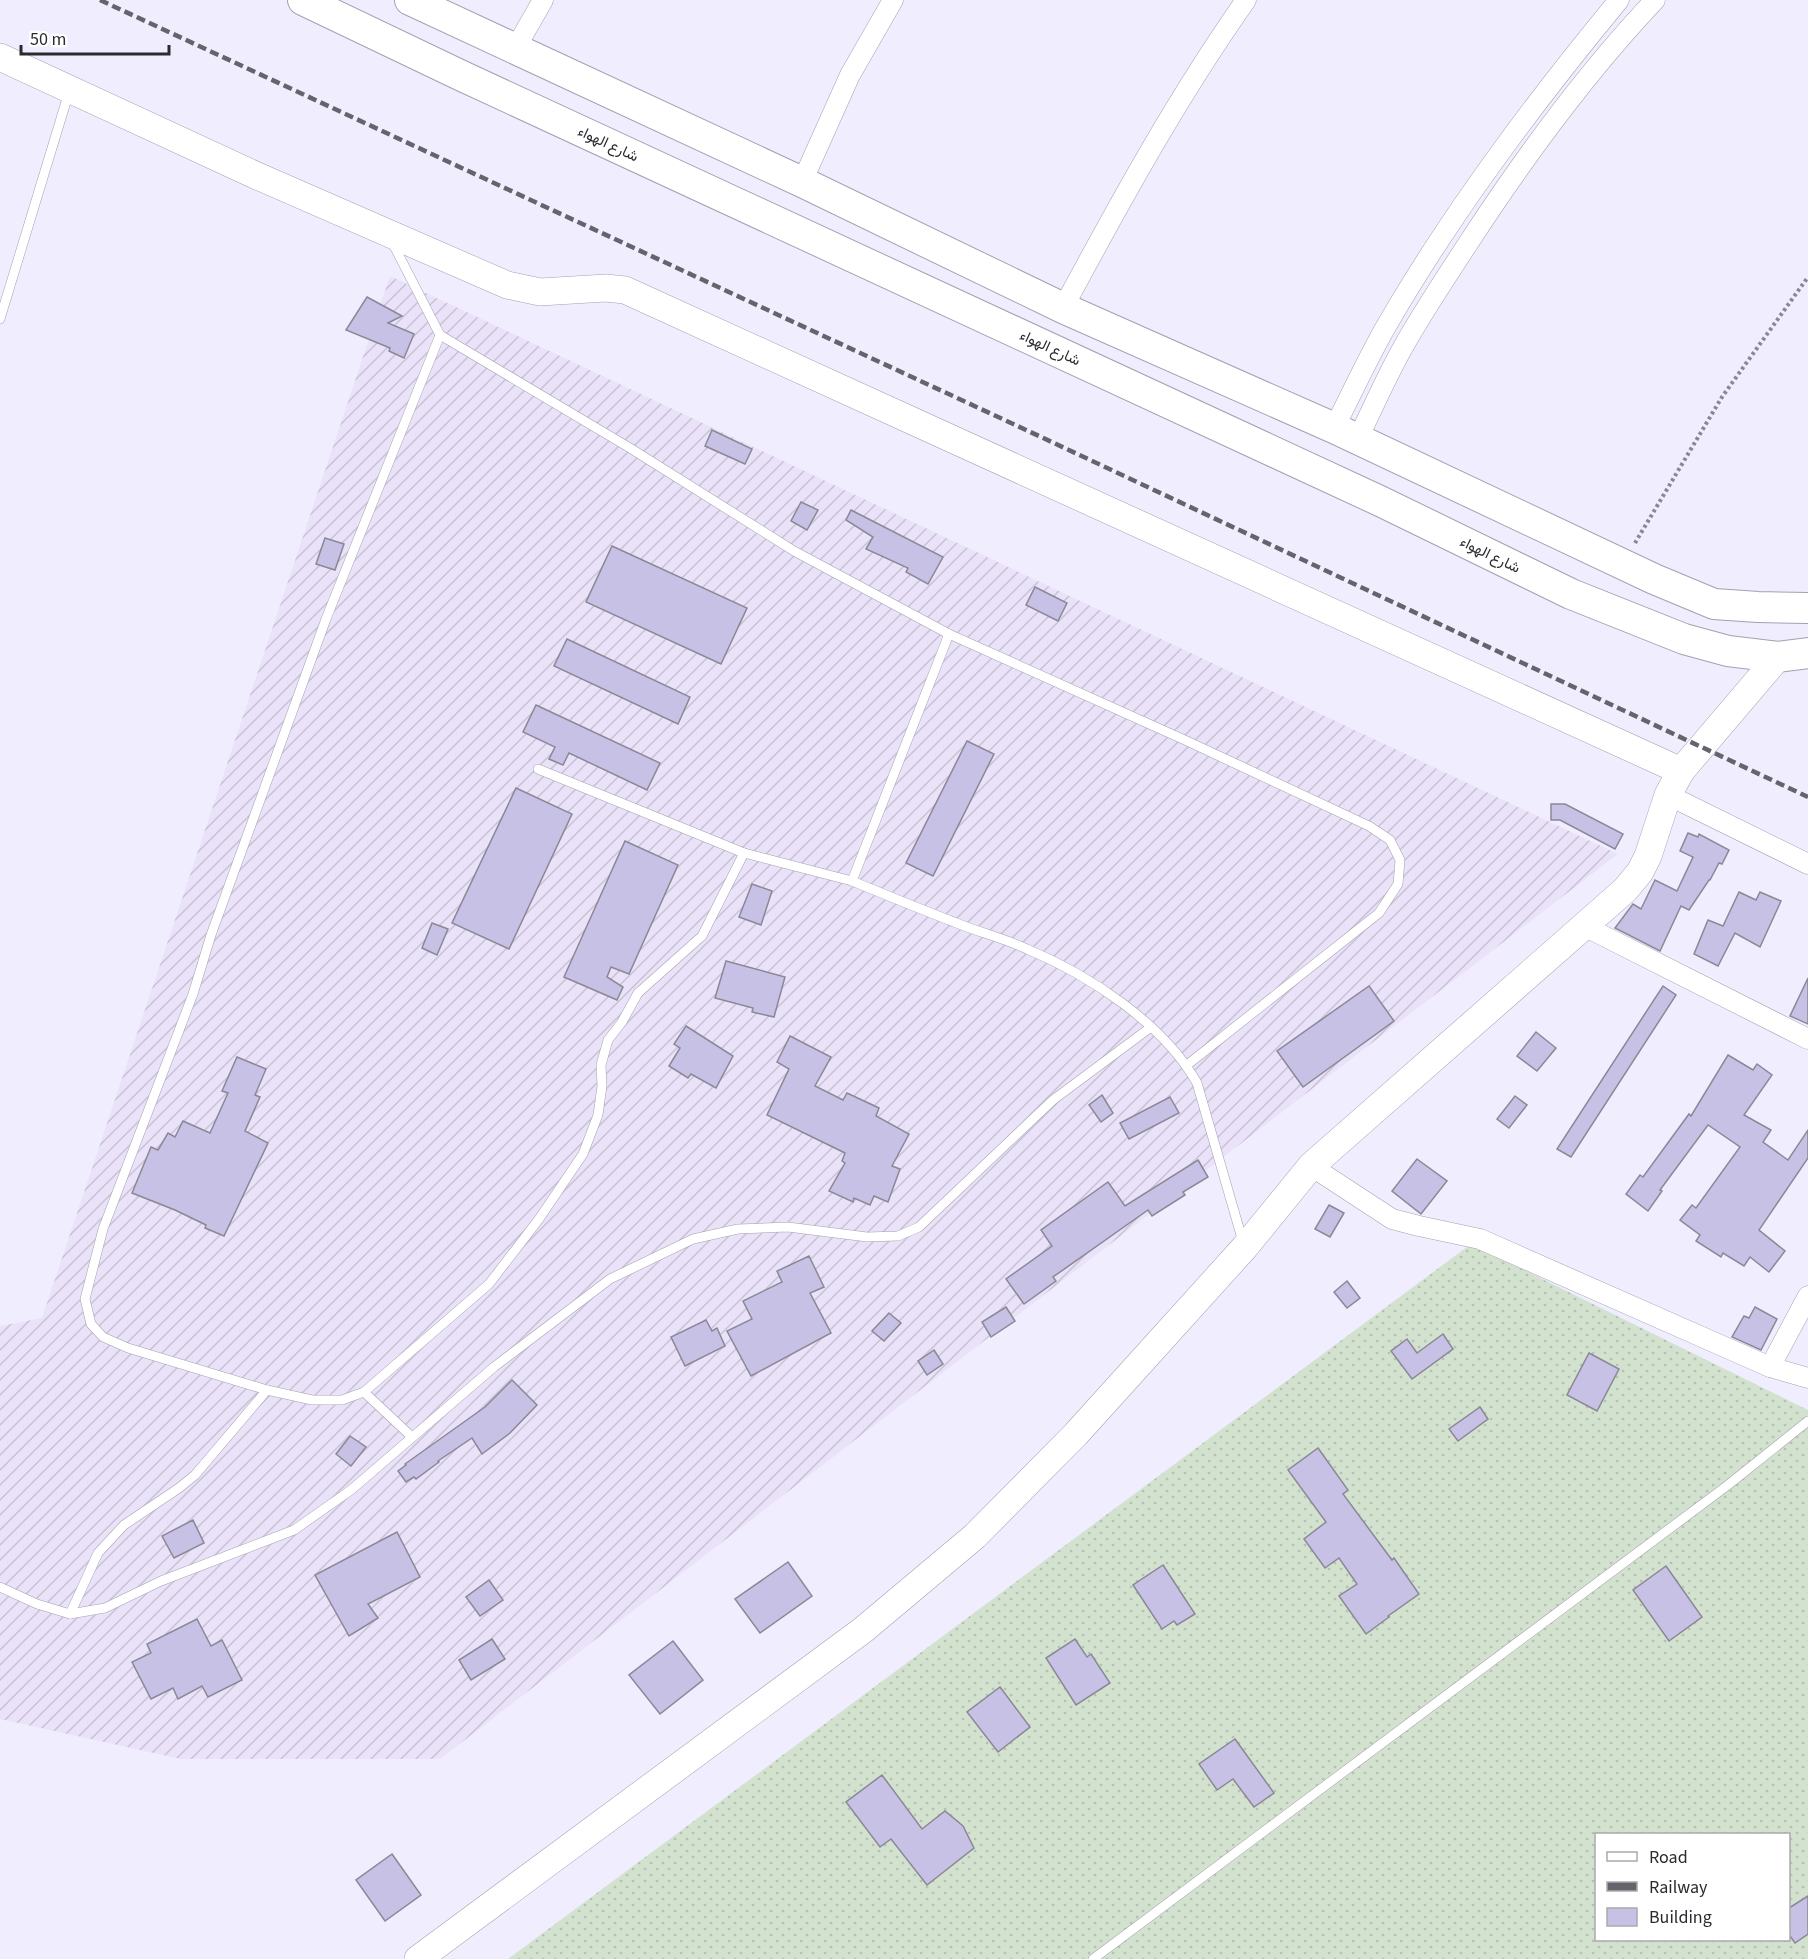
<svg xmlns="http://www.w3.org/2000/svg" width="1808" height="1959" viewBox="0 0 1808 1959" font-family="'Source Sans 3',Vazirmatn,sans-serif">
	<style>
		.industrial { fill: url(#industrial-furrows) }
		.grass { fill: url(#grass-dots); fill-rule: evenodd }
		.building { fill: #c6c1e5; stroke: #8a8896; stroke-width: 1.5 }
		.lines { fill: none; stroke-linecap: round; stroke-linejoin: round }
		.lane-casing { stroke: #a3a1b0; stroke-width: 10 }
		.street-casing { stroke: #a3a1b0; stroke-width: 21 }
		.secondary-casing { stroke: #a3a1b0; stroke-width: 28 }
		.primary-casing { stroke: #a3a1b0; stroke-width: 32 }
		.path { stroke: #898792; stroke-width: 4; stroke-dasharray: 3 3; stroke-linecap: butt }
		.lane { stroke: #fff; stroke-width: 9 }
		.street { stroke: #fff; stroke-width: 20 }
		.secondary { stroke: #fff; stroke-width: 27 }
		.primary { stroke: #fff; stroke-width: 30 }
		.rail { stroke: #65636c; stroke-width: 4.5; stroke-dasharray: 9 4.5; stroke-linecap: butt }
		.labels { text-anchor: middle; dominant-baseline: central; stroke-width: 6; stroke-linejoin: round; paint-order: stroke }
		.street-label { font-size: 15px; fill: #2b2a30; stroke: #fff }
	</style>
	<defs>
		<pattern id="industrial-furrows" width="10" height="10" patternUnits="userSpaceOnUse" patternTransform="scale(1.5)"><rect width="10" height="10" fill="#eae2f8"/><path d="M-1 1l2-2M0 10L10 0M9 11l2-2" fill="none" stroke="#c9c2d5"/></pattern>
		<pattern id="grass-dots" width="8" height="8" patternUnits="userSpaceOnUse" patternTransform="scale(1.5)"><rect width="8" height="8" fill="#d3e2cf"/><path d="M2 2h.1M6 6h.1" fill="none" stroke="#b5c2b2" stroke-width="1.8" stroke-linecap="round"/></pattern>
	</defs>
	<rect width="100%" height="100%" fill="#f0eefe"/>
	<path class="industrial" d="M390,276L1618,854L440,1759H181L0,1719V1326L42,1318Z"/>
	<path class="grass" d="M1471,1244L1808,1410V1959H508ZM1596,1834H1788V1940H1596Z"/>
	<g class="building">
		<path d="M367,297L402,316L388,323L414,334L404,358L389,351L390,348L346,330Z"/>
		<path d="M712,430L752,449L745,464L705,446Z"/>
		<path d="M801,502L818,510L807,530L791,521Z"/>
		<path d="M851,510L943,557L928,584L906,572L908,568L866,549L873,537L846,520Z"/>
		<path d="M325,538L344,544L335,570L316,564Z"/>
		<path d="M612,546L747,608L721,664L586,602Z"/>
		<path d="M1035,587L1067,603L1058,621L1026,605Z"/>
		<path d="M567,639L690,697L678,724L554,666Z"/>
		<path d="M536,705L660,763L647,790L569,753L563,765L549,759L555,747L523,732Z"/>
		<path d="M967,741L994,754L933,876L906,863Z"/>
		<path d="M516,788L572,814L509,949L452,923Z"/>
		<path d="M1551,804H1565L1623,834L1615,849L1560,820H1551Z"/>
		<path d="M1688,833L1698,837L1699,834L1729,850L1722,864L1719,863L1710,880H1709L1689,910L1681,906L1660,951L1615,928L1633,904L1641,909L1655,880L1677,891L1693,857L1680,851Z"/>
		<path d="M625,841L678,865L629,974L611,967L607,977L623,987L617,1000L564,977Z"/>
		<path d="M752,884L772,891L761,925L739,917Z"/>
		<path d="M1739,892L1756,900L1760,892L1781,901L1760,947L1735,933L1718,966L1694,954L1708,920L1723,926Z"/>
		<path d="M432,923L448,929L437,955L422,948Z"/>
		<path d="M726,961L785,977L774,1017L752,1012L753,1008L715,998Z"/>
		<path d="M1808,978V1024L1790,1016Z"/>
		<path d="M1369,986L1394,1021L1303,1087L1277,1051Z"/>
		<path d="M1663,986L1676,995L1571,1157L1557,1149Z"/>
		<path d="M686,1026L733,1056L716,1088L691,1074L688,1078L669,1066L680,1048L674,1044Z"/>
		<path d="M1536,1032L1556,1048L1537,1071L1517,1056Z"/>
		<path d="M790,1036L831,1057L815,1086L843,1100L847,1093L879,1108L876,1116L909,1134L892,1166L900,1169L888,1202L874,1196L870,1205L854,1198L853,1202L829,1191L845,1163L842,1161L845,1153L767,1115L789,1069L777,1062Z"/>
		<path d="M1728,1055L1753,1070L1757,1064L1772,1075L1744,1115L1771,1130L1763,1142L1788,1160L1808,1130V1158L1759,1230L1785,1251L1769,1272L1750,1257L1744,1266L1723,1253L1721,1257L1696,1241L1700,1235L1680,1220L1692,1205L1696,1208L1740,1147L1708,1125L1660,1190L1662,1191L1648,1211L1626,1194L1640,1175L1643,1177L1689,1114L1691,1116Z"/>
		<path d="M237,1057L266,1069L255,1095L260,1097L245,1131L268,1143L224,1236L205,1228L206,1225L175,1210L132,1193L151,1147L158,1150L168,1133L175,1137L183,1121L210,1133L228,1093L222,1091Z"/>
		<path d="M1102,1095L1113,1113L1101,1122L1089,1105Z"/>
		<path d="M1515,1096L1527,1105L1509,1128L1497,1119Z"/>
		<path d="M1170,1097L1179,1113L1129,1139L1120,1123Z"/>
		<path d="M1417,1159L1447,1181L1421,1214L1392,1191Z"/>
		<path d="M1198,1160L1208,1177L1183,1192L1185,1195L1152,1216L1148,1210L1053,1277L1056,1281L1024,1304L1006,1279L1052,1246L1041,1230L1108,1182L1125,1206Z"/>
		<path d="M1329,1205L1344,1213L1330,1237L1315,1229Z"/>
		<path d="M809,1256L824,1287L810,1293L831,1333L751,1376L727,1331L752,1319L743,1301L782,1282L777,1271Z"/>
		<path d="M1347,1281L1360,1298L1347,1308L1334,1292Z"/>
		<path d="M1006,1307L1015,1321L991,1337L982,1322Z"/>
		<path d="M1755,1307L1777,1319L1761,1350L1732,1337L1744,1316L1749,1318Z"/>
		<path d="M889,1313L901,1323L884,1341L872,1331Z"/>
		<path d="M706,1320L712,1331L717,1328L725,1346L685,1366L671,1337Z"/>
		<path d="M1443,1334L1453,1349L1412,1379L1391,1351L1407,1339L1417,1353Z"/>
		<path d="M934,1350L943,1364L927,1375L918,1361Z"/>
		<path d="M1589,1353L1619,1369L1597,1411L1567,1395Z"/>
		<path d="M512,1380L537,1405L510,1433L482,1454L472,1438L438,1461L439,1462L416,1479L414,1477L406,1482L398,1471L406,1465L405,1464L485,1407Z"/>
		<path d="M1480,1407L1488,1419L1458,1441L1449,1429Z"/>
		<path d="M350,1436L366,1447L351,1466L336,1454Z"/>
		<path d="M1318,1448L1348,1490L1343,1494L1392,1560L1394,1558L1419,1594L1388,1616L1389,1617L1366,1634L1339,1596L1357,1584L1339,1558L1325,1568L1304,1539L1326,1522L1288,1470Z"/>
		<path d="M193,1520L204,1543L174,1558L162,1536Z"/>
		<path d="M397,1532L420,1577L368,1604L378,1618L349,1636L315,1575Z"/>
		<path d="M788,1562L812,1596L760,1633L735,1599Z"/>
		<path d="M1163,1565L1195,1614L1177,1625L1174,1621L1162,1629L1133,1585Z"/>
		<path d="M1666,1566L1702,1617L1669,1641L1633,1590Z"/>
		<path d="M489,1580L503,1600L480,1616L466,1597Z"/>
		<path d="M197,1619L211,1646L222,1640L242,1680L208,1697L202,1686L178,1699L173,1688L151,1699L132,1662L151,1653L147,1644Z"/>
		<path d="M492,1639L505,1659L471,1680L459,1660Z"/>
		<path d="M1075,1639L1087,1657L1091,1654L1110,1683L1076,1705L1046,1658Z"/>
		<path d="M673,1641L703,1680L660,1714L629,1675Z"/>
		<path d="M1000,1687L1030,1727L998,1752L967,1712Z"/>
		<path d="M1235,1739L1274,1793L1254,1807L1233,1779L1217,1790L1199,1764Z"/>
		<path d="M882,1775L922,1829L945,1811L963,1826L974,1848L927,1885L891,1839L880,1847L846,1802Z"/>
		<path d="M392,1854L421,1895L385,1921L356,1880Z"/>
		<path d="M1808,1896V1934L1795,1943L1788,1933L1789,1908Z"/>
	</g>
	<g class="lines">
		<g class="lane-casing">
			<g id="lane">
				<path d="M392,242L440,335L630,448L794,551L949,634L1187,741L1369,826L1390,840L1400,860L1398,884L1379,913L1187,1065"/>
				<path d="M0,319L69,92"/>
				<path d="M440,335L326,619L211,935L193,994L103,1229L85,1299L91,1324L103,1337L128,1348L267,1390L312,1400H342L364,1392L489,1284L539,1219L583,1154L598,1115L602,1086L601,1065L608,1040L622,1022L638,993L702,936L744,853"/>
				<path d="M949,634L852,881C886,895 920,909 954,922C978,932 1003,938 1027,949C1089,975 1163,1023 1197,1083L1243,1242"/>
				<path d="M538,769L744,853L852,881"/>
				<path d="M364,1392L412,1437"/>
				<path d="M0,1587L37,1604L70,1614L105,1608L161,1581L294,1530L351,1490L494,1367L610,1279L693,1239L738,1229L788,1227L867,1237L898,1236L919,1227L1053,1100L1151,1027"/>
				<path d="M70,1614L98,1553L124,1525L179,1488L195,1475L267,1390"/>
				<path d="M1093,1959L1728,1485L1808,1421"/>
			</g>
		</g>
		<g class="street-casing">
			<g id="street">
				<path d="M515,49L543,0"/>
				<path d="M802,182L850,75L893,0"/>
				<path d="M1063,308C1120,202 1177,98 1246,0"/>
				<path d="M1334,428C1351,395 1366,362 1384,330C1451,213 1533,104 1619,0"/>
				<path d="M1358,439C1372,409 1386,378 1402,349C1422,313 1445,279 1467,245C1523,159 1584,75 1655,0"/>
				<path d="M1668,795L1808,864"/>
				<path d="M1584,926L1808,1039"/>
				<path d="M1311,1166L1392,1219L1419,1226L1480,1239L1770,1367L1808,1378"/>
				<path d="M1770,1367L1808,1296"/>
			</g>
		</g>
		<g class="secondary-casing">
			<g id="secondary">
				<path d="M0,57L255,175L507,285L540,292L606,288L625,290L1681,771"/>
				<path d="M418,1959L863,1630L975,1536L1076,1434L1245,1247L1311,1166L1625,890L1640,872L1648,856L1668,795L1681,771L1778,657"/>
			</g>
		</g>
		<g class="primary-casing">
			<g id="primary">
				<path d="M303,0L462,76L1380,501L1571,594L1684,639L1728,651L1778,657L1808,653"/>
				<path d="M410,0L802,182L1063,308L1334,428L1654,579L1714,604L1758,607L1808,608"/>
			</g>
		</g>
		<path class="path" d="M1635,543L1722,397L1808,277"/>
		<use href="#lane" class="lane"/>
		<use href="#street" class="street"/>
		<use href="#secondary" class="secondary"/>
		<use href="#primary" class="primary"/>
		<path class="rail" d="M100,0L1039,436L1808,797"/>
	</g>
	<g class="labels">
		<g class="street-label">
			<text transform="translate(608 144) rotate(25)">شارع الهواء</text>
			<text transform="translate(1050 348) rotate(25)">شارع الهواء</text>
			<text transform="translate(1490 555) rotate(26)">شارع الهواء</text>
		</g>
	</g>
	<rect x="1595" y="1833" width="195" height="108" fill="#ffffff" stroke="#aaaaac" stroke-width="1.5"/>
	<rect x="1607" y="1852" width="30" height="9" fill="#ffffff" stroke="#aaaaac" stroke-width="1.5"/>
	<text x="1649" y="1863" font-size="18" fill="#2b2a30">Road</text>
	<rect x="1607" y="1882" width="30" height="9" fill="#65636c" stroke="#aaaaac" stroke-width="1.5"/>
	<text x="1649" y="1893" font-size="18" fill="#2b2a30">Railway</text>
	<rect x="1607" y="1908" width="30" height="18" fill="#c6c1e5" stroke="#aaaaac" stroke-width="1.5"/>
	<text x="1649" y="1923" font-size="18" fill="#2b2a30">Building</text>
	<path d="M21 45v9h148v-9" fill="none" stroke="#2b2a30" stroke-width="3"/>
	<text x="30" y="45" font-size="18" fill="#2b2a30" stroke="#ffffff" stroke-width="4.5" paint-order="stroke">50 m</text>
</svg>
